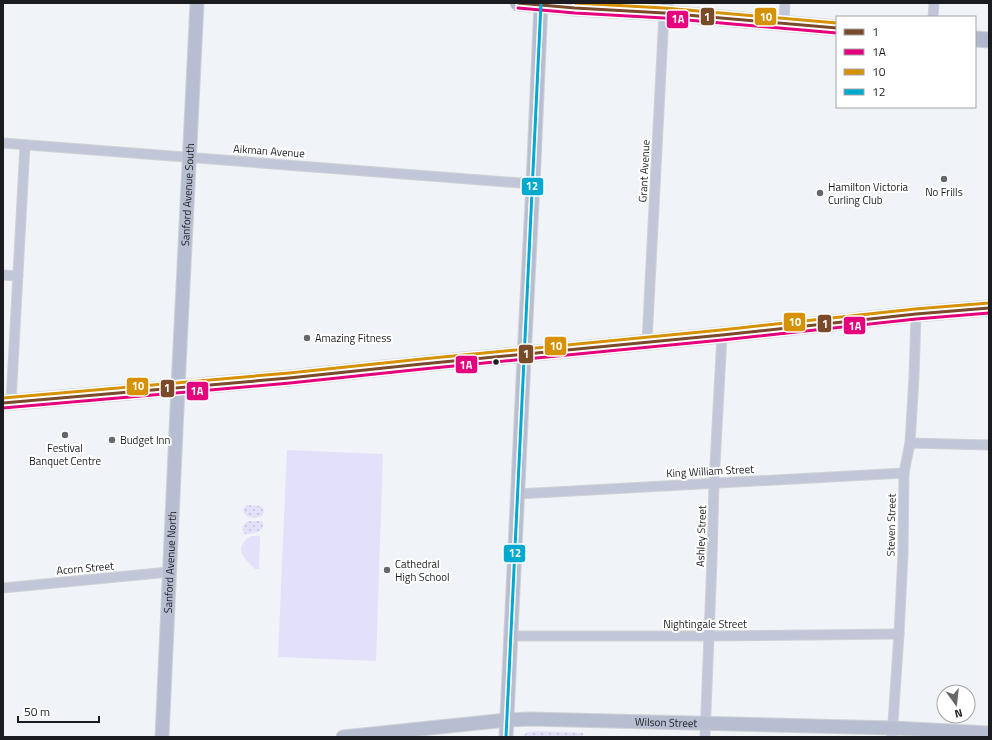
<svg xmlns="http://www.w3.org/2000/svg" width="992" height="740" viewBox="0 0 992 740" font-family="'Titillium Web',sans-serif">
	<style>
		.park { fill: url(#park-dots) }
		.pitch { fill: #e3e0fa }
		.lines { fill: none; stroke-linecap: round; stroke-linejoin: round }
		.street-casing { stroke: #cfd1d4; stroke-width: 11 }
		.secondary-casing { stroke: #cfd1d4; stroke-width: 15 }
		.primary-casing { stroke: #cfd1d4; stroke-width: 17 }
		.street { stroke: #c1c7d8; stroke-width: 9 }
		.secondary { stroke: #b7bed2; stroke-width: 13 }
		.primary { stroke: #b1b7cd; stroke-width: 15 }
		.bus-1-casing { stroke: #fff; stroke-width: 6 }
		.bus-2-casing { stroke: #fff; stroke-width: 6 }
		.bus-3-casing { stroke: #fff; stroke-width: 6 }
		.bus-4-casing { stroke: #fff; stroke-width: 6 }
		.bus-1 { stroke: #7a4b2a; stroke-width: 3 }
		.bus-2 { stroke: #e5007d; stroke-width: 3 }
		.bus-3 { stroke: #d69105; stroke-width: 3 }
		.bus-4 { stroke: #00a9ce; stroke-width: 3 }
		.poi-dot { fill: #65686b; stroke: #fff; stroke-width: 1.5 }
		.bus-dot { fill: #1a1c1f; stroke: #fff; stroke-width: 1.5 }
		.labels { text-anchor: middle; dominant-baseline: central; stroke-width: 4; stroke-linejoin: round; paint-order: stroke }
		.street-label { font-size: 11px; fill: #1a1c1f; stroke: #fff }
		.poi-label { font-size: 11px; fill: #1a1c1f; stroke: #fff; text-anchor: start }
		.line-badge { stroke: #fff; stroke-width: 1.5 }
		.badge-label { font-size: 11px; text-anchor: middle; font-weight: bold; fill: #fff }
	</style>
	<defs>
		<pattern id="park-dots" width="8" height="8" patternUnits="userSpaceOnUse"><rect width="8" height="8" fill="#e3e0fa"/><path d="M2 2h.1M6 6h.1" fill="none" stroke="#c2c0d6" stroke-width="1.8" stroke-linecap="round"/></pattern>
	</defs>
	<rect width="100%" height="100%" fill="#f0f4f8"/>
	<g class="park">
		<path d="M247,505L261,506C265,509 264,513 262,516C254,519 243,518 243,509Z"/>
		<path d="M249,521H261L263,522C264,533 253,534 244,534C241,528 243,523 249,521Z"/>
		<path d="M539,731L583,733V737H521L528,732Z"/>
	</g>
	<g class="pitch">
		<path d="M287,450L383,454L376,661L278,657Z"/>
		<path d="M251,536H260L259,569H255C244,558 232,548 251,536Z"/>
	</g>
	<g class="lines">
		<g class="street-casing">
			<g id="street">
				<path d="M933,17L934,3"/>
				<path d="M784,23L785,3"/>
				<path d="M3,143L533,184"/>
				<path d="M3,275L18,276"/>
				<path d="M647,342L664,13L668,3"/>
				<path d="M11,402L25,145"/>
				<path d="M910,443L989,445"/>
				<path d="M518,494L904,473"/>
				<path d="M3,588L169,572"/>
				<path d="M510,636H709L899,634"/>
				<path d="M705,737L712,559L714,483L722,335"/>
				<path d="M892,737L899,634L903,554L904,473L910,443L914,377L916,314"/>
			</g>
		</g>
		<g class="secondary-casing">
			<g id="secondary">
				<path id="s1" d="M162,737L178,387L197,3"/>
				<path id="s2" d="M343,737L507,720L530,719L893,728L989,733"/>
				<path d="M506,737L525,338L533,184L541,3"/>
			</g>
		</g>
		<g class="primary-casing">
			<g id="primary">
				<path d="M518,3L575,8L664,13L837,28"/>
				<path d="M975,39L989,40"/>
				<path d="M3,403L289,378L422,364L722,335L916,314L989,308"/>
			</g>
		</g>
		<use href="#street" class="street"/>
		<use href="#secondary" class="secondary"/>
		<use href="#primary" class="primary"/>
		<g class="bus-1-casing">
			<g id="bus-1">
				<path d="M518,3L575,8L664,13L837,28"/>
				<path d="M3,403L289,378L422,364L722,335L916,314L989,308"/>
			</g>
		</g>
		<g class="bus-2-casing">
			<g id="bus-2">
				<path d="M518,8L575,13L664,18L837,33"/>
				<path d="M3,408L290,383L423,369L722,340L916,319L989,313"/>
			</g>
		</g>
		<g class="bus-3-casing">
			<g id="bus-3">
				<path d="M575,3L664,8L837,23"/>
				<path d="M3,398L289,373L422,359L721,330L915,309L989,303"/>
			</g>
		</g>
		<g class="bus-4-casing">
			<path id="bus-4" d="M506,737L541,3"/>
		</g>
		<use href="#bus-1" class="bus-1"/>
		<use href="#bus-2" class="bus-2"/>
		<use href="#bus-3" class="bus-3"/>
		<use href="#bus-4" class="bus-4"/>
	</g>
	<g class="poi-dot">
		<circle cx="944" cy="179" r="4"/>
		<circle cx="820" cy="193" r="4"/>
		<circle cx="307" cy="338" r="4"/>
		<circle cx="65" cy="435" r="4"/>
		<circle cx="112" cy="440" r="4"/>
		<circle cx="387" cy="570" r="4"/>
	</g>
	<circle class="bus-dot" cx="496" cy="362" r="3.5"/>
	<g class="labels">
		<g class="street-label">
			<text transform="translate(269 151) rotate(4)">Aikman Avenue</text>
			<text transform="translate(644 171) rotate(-87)">Grant Avenue</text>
			<text stroke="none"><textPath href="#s1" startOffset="543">Sanford Avenue South</textPath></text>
			<text transform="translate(710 471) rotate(-3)">King William Street</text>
			<text transform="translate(891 525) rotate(-89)">Steven Street</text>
			<text transform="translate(701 536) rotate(-88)">Ashley Street</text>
			<text stroke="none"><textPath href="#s1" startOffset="175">Sanford Avenue North</textPath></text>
			<text transform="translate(85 568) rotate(-5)">Acorn Street</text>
			<text x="705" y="624">Nightingale Street</text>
			<text stroke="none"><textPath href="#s2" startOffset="324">Wilson Street</textPath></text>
		</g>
		<g class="poi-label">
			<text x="828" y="187">Hamilton Victoria<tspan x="828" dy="13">Curling Club</tspan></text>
			<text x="944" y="192" text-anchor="middle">No Frills</text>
			<text x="315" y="338">Amazing Fitness</text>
			<text x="120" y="440">Budget Inn</text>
			<text x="65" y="448" text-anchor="middle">Festival<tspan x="65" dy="13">Banquet Centre</tspan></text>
			<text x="395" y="564">Cathedral<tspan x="395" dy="13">High School</tspan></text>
		</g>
	</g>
	<g class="line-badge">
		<rect x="700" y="7" width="15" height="19" rx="4" fill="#7a4b2a"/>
		<rect x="754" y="7" width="23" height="19" rx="4" fill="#d69105"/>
		<rect x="666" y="10" width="23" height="19" rx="4" fill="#e5007d"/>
		<rect x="521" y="177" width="23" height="19" rx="4" fill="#00a9ce"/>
		<rect x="783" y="312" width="23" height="20" rx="4" fill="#d69105"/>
		<rect x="817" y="314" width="15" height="19" rx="4" fill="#7a4b2a"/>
		<rect x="843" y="316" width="23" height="19" rx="4" fill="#e5007d"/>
		<rect x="544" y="336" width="23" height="20" rx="4" fill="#d69105"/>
		<rect x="518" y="344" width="16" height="20" rx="4" fill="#7a4b2a"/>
		<rect x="455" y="355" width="23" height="19" rx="4" fill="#e5007d"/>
		<rect x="126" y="377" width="23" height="19" rx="4" fill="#d69105"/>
		<rect x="160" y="379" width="15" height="19" rx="4" fill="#7a4b2a"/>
		<rect x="186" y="381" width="23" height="20" rx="4" fill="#e5007d"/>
		<rect x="503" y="544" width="23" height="19" rx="4" fill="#00a9ce"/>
	</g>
	<g class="badge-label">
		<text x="707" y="21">1</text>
		<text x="766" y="21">10</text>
		<text x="678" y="23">1A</text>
		<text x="532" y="190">12</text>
		<text x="795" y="326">10</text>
		<text x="825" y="328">1</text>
		<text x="855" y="330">1A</text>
		<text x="556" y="350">10</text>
		<text x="526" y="358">1</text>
		<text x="466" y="369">1A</text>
		<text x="138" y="390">10</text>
		<text x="167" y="392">1</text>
		<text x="197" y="395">1A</text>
		<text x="515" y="557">12</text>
	</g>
	<rect width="992" height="740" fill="none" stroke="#1a1c1f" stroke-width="8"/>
	<rect x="836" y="16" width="140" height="92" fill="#ffffff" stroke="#a3a4a5"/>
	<rect x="844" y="29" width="20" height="6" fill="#7a4b2a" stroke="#a3a4a5"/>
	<text x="872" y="36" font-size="12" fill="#1a1c1f">1</text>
	<rect x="844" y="49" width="20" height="6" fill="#e5007d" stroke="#a3a4a5"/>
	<text x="872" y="56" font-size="12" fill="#1a1c1f">1A</text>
	<rect x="844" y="69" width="20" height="6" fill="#d69105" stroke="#a3a4a5"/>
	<text x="872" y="76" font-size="12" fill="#1a1c1f">10</text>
	<rect x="844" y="89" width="20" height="6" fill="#00a9ce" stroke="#a3a4a5"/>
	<text x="872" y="96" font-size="12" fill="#1a1c1f">12</text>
	<g transform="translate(956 704) rotate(165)"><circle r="19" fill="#ffffff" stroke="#a3a4a5"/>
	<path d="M0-3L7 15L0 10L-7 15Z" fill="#65686b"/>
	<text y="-6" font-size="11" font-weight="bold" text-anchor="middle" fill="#1a1c1f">N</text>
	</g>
	<path d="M18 716v6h81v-6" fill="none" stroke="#1a1c1f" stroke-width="2"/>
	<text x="24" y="716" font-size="12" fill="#1a1c1f" stroke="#ffffff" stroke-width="3" paint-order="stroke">50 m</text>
</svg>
